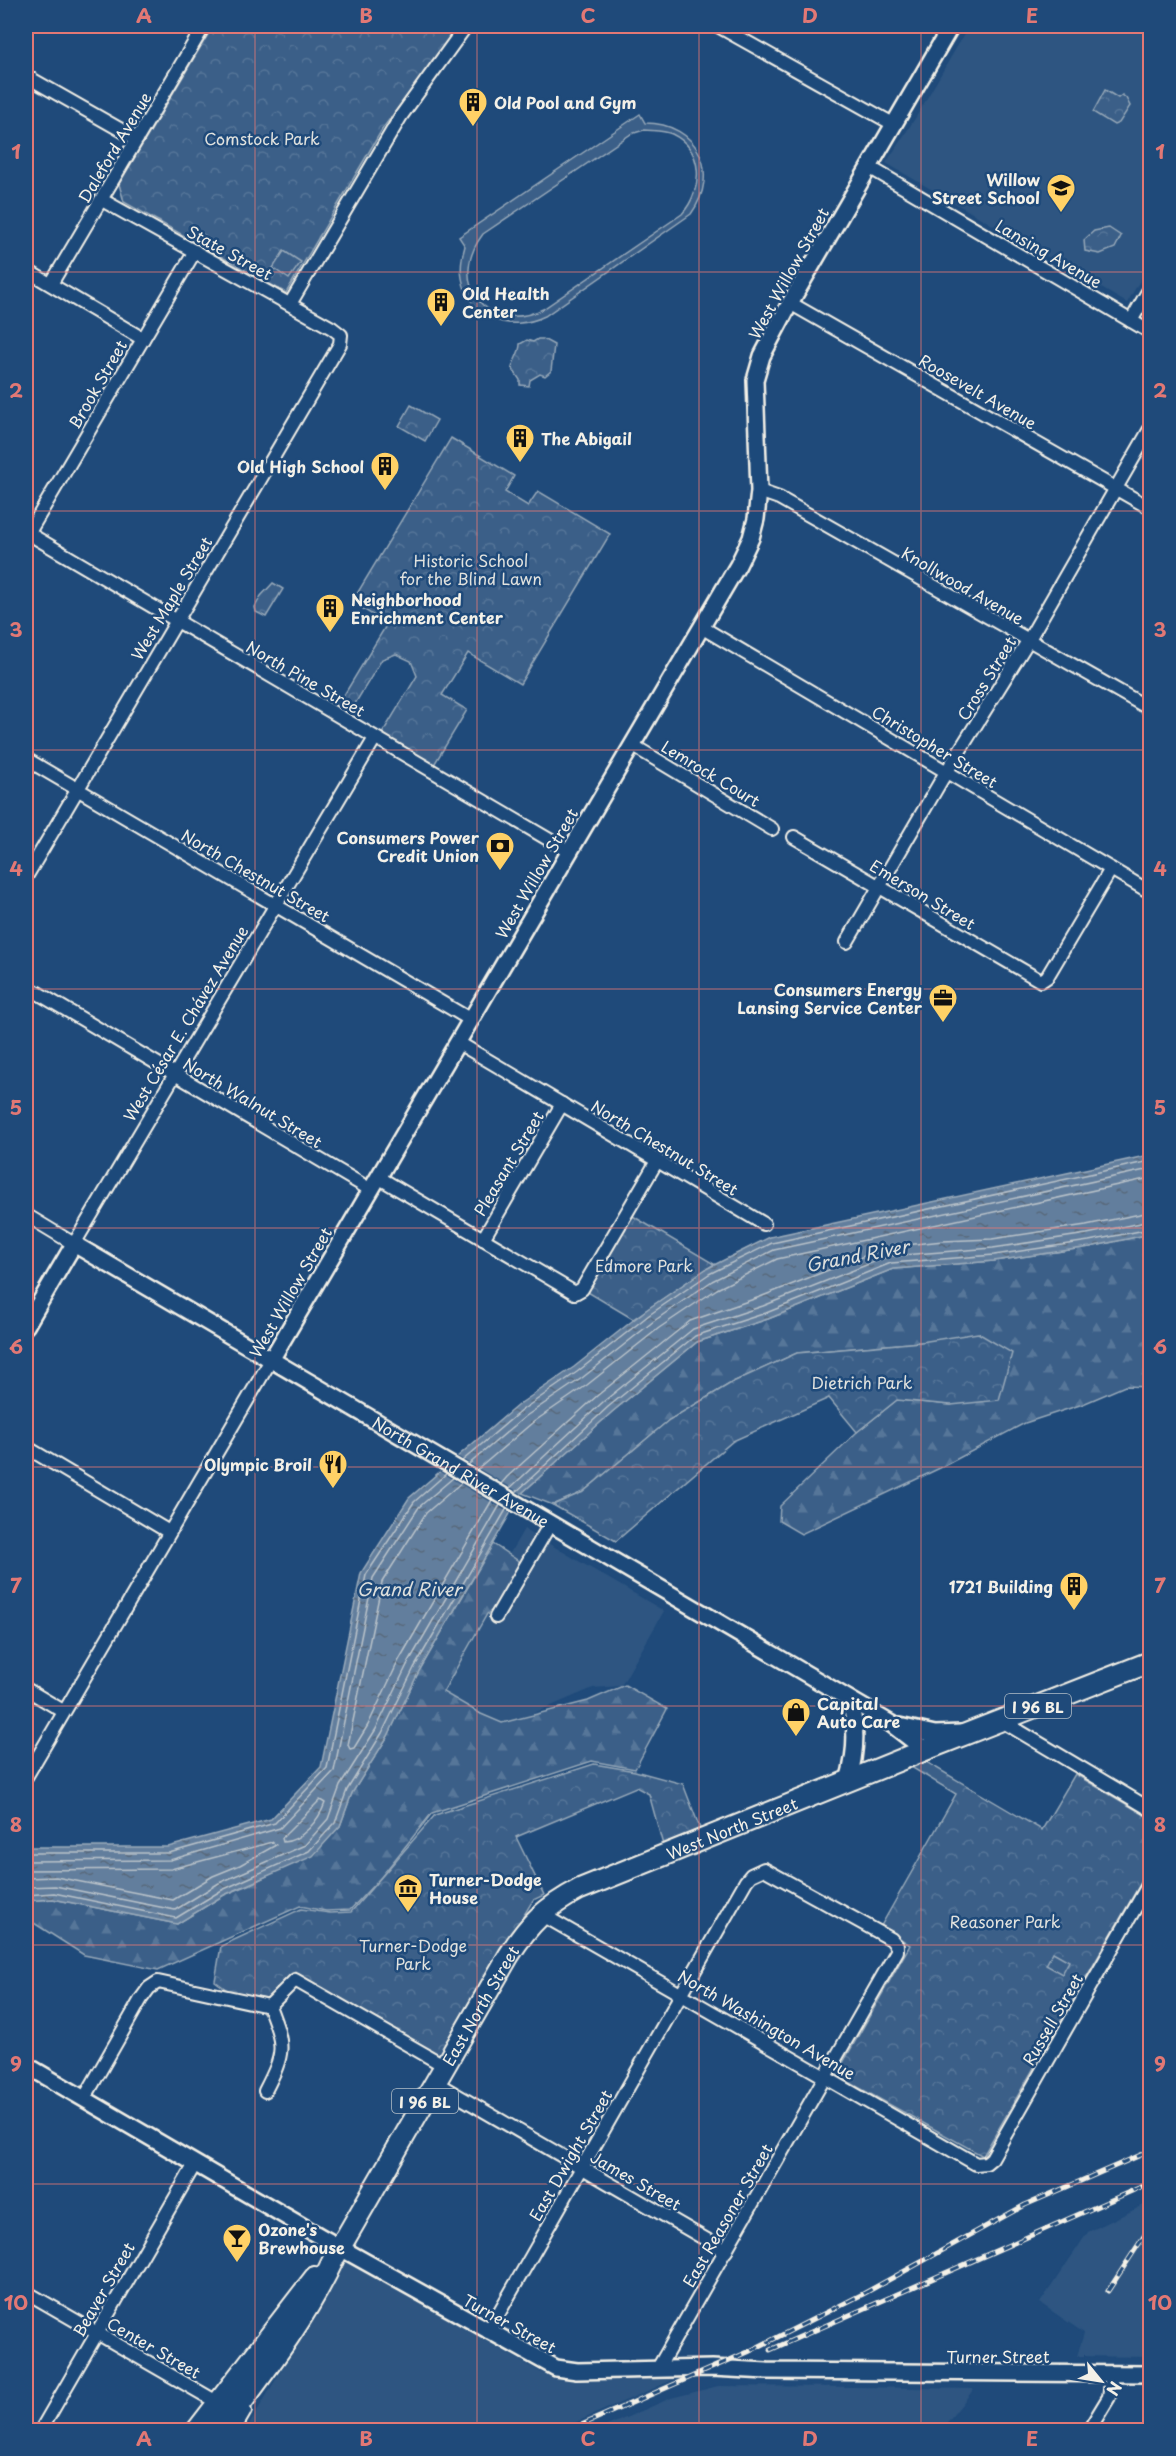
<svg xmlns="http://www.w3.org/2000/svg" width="1176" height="2456" viewBox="0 0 1176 2456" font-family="'Playpen Sans',sans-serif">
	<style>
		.built { fill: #2d5581 }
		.forest { fill: url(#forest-firs); stroke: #97a8b8; stroke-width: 1.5 }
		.park { fill: url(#park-crowns); stroke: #97a8b8; stroke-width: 1.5 }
		.pitch { fill: #3a5f88; stroke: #97a8b8; stroke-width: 1.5; fill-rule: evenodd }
		.water { fill: url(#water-ripples); stroke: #9cacbb; stroke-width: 1.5 }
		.pier { fill: #1f4a7a }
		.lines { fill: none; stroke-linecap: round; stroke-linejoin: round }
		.shore { stroke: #bac3ca; stroke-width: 1.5 }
		.minor-casing { stroke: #f4f1e8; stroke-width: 16 }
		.tertiary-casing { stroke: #f4f1e8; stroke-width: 20 }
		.primary-casing { stroke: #f4f1e8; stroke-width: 24 }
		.minor { stroke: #1f4a7a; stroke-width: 12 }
		.tertiary { stroke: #1f4a7a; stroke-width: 15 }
		.primary { stroke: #1f4a7a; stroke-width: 20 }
		.rail-casing { stroke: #f4f1e8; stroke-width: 5 }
		.rail { stroke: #1f4a7a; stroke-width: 3; stroke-dasharray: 9; stroke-linecap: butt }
		.grid { fill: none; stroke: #e27875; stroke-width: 1.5; stroke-opacity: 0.55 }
		.labels { text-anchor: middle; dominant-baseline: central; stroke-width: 5; stroke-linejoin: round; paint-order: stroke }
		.shield { fill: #1f4a7a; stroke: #b4bfc7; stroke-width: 1.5 }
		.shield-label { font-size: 15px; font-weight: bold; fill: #f4f1e8 }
		.poi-label { font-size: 16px; font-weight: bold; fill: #f4f1e8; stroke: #1f4a7a; text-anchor: start }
		.park-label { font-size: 16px; fill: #e1e2de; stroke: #1f4a7a }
		.street-label { font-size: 16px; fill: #f4f1e8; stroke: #1f4a7a }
		.water-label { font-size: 18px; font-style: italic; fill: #dee0dd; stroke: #1f4a7a }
		.neatline { fill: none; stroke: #e27875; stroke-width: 2 }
		.grid-label { font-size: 20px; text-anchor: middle; font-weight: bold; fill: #e27875 }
	</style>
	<defs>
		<pattern id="forest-firs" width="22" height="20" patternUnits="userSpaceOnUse" patternTransform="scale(1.5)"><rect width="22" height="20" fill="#3a5f88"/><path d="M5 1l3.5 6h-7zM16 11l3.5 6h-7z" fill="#577699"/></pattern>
		<pattern id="park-crowns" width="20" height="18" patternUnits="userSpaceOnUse" patternTransform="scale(1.5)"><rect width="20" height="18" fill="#3a5f88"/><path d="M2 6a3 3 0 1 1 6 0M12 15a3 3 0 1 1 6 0" fill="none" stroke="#577699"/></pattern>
		<pattern id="water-ripples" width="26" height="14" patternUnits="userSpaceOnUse" patternTransform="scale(1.5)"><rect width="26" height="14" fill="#627e9d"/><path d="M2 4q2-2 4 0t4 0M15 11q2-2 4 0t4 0" fill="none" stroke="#58687a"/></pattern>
	</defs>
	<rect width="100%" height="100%" fill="#1f4a7a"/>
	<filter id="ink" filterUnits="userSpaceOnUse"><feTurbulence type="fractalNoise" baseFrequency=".0167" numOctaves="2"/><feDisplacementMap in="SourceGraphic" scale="12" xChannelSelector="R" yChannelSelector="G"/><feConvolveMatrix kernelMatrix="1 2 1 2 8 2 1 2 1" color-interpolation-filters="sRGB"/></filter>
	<g filter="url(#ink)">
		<g class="built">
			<path d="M969,26H1150V263L1127,303L886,163L916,117Z"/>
			<path d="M524,1529L664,1611L621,1686L593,1688L499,1728L431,1688Z"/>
			<path d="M1150,2202V2357L1077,2356L1084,2333L1040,2303L1088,2232Z"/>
			<path d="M346,2261L542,2373L559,2378L682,2376L558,2430H246Z"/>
			<path d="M718,2386L856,2387L974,2389L941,2430H598L671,2398Z"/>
		</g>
		<g class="forest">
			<path d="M1150,1234V1387L1125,1386L1083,1404L1025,1423L940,1468L801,1534L779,1521L780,1506L857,1432L897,1400L951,1405L921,1342L797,1353L733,1382L669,1420L583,1492L553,1505L522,1493L612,1412L697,1342L768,1319L893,1269L994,1261L1090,1247Z"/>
			<path d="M493,1544L523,1564L495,1608L487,1614L443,1692L481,1714L502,1723L588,1701L625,1685L667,1709L635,1769L592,1761L432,1813L381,1877L350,1910L326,1911L300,1906L158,1970L84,1955L26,1918V1901L53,1899L177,1924L224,1895L249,1885L274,1872L340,1826L352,1793L388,1736L419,1671Z"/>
		</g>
		<g class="park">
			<path d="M213,26H460L383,128L286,293L124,202L119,184Z"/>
			<path d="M1105,90L1118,98L1122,95L1126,98L1130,106L1119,123L1114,125L1093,112Z"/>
			<path d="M1109,228L1121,236L1115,248L1100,254L1085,251L1084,240L1094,231Z"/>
			<path d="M538,339H543L554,345L551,371L545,376L540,374L530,380L529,386L520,385V380L512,368C514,359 520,353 520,344L527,340L533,342Z"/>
			<path d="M411,405L437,420L425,441L399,426Z"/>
			<path d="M451,438L514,476L505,492L528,506L538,491L610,534L520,684L468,653L442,695L467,710L432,768L380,737L417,676L411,661L396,654L382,659L350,712L338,705L387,624L352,602Z"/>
			<path d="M273,583L283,589L266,617L256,612L255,607L261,596Z"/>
			<path d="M631,1215L714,1264L633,1319L586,1291Z"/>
			<path d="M978,1333L1012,1353L999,1400L951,1405L897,1400L857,1432L829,1398L733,1441L616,1541L553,1505L583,1492L669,1420L733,1382L797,1353L921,1342Z"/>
			<path d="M923,1760L1042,1830L1075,1774L1150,1818V1867L983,2156L836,2075L910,1945L881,1926L956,1794L911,1767Z"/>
			<path d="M594,1764L635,1771L683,1784L701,1831L663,1845L649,1794L636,1787L516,1837L544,1895L533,1900L439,2056L294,1973L267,1998L230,1992L215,1981L221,1946L301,1909L330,1913L351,1912L435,1815Z"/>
		</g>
		<g class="pitch">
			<path d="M640,114L645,123C698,123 721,172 691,214L545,316C510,333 469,320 462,278C460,267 462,256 465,246L459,237ZM644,130C653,131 663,130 672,134C705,150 703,190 682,214L543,309C487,336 446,283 483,234L631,134Z"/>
			<path d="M284,251L301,262L289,279L273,268Z"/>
			<path d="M1053,1952L1069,1961L1062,1974L1046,1965Z"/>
		</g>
		<path class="water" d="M1150,1155V1234L1090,1247L994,1261L893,1269L768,1319L697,1342L612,1412L522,1493L419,1671L388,1736L352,1793L340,1826L313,1856L224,1895L177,1924L53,1899L26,1901V1847H168L271,1819L321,1767L361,1573L409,1498L518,1405L574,1367L646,1310L706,1269L770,1237Z"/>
		<path class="pier" d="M455,1455L524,1495L513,1515L437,1470Z"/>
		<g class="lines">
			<g class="shore">
				<path d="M462,1461L522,1410L577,1372L649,1315L709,1274L772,1243L1150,1161"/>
				<path d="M468,1465L526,1416L582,1378L654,1321L712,1281L774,1250L1150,1169"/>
				<path d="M477,1470L532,1423L587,1385L659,1328L717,1289L777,1259L1150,1178"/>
				<path d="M462,1482L426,1513L382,1582L348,1745L350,1749L354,1748L368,1725L399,1660L492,1500"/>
				<path d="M501,1484L507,1477L598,1395L690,1321L760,1297L887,1247L943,1241L992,1239L1086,1225L1150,1212"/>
				<path d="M509,1489L603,1402L693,1329L763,1306L889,1256L993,1248L1087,1234L1150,1221"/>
				<path d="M515,1493L608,1407L695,1336L766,1313L891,1263L994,1255L1089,1241L1150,1229"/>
				<path d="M320,1800L325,1803C319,1820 302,1841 283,1842L282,1838Z"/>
				<path d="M26,1853H169L275,1823L327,1768L366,1575L414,1502L447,1473"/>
				<path d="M26,1861L170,1860L280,1828L334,1771L373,1578L419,1507L454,1477"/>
				<path d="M26,1870L171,1869L272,1842L276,1845L240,1865L213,1876L173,1900L56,1877L26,1878"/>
				<path d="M26,1887L55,1886L175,1910L219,1883L305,1845L328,1819L340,1786L376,1729L407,1665L500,1505"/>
				<path d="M26,1895L54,1893L176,1918L222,1890L309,1851L335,1823L347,1790L382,1733L414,1668L507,1508"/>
			</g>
			<g class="minor-casing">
				<g id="minor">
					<path d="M718,26L893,124"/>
					<path d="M26,76L137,139"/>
					<path d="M869,167L1150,332"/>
					<path d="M26,270L143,339"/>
					<path d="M51,284L204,26"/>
					<path d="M790,303L1150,508"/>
					<path d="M290,304L401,116L466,26"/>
					<path d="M1131,321L1150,288"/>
					<path d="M759,491L779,498L1150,709"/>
					<path d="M26,532L570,852"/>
					<path d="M28,534L195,251"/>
					<path d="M703,628L1150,892"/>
					<path d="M632,745L772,829"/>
					<path d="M26,759L471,1020"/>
					<path d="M794,837L1041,981L1047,977L1111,869"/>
					<path d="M26,877L340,344L341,335L332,328L102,200"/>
					<path d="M847,942L942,779L1028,641L1150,429"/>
					<path d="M26,986L371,1190"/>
					<path d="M457,1042L764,1224"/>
					<path d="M378,1177L575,1293L582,1289L657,1161"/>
					<path d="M26,1215L74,1244L375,738"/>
					<path d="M483,1239L562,1104"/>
					<path d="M26,1447L169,1532"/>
					<path d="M496,1617L550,1524"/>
					<path d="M26,1689L63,1711"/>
					<path d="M1002,1721L1150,1809"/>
					<path d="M26,1777L271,1360"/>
					<path d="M541,1914L976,2164L986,2163L992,2158L1150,1882"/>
					<path d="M436,2083L726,2251"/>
					<path d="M265,2091C285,2052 285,2047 269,2006"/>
					<path d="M84,2099L141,1999L149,1988L158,1982L269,2006L295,1980L445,2066"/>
					<path d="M26,2292L222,2405"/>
					<path d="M488,2332L746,1881L751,1875L764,1869L891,1939L897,1946V1951L657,2370"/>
					<path d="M41,2430L195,2164"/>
					<path d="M234,2430L245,2411"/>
					<path d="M1089,2430L1109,2397L1112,2374"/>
				</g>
			</g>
			<g class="tertiary-casing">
				<g id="tertiary">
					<path id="s1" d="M26,1326L74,1244L890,1723L925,1750"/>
					<path d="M271,1360L738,565L751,538L756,519L759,491L755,380L762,356L790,303L951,26"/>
					<path d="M899,1726L935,1734L961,1733"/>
					<path d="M848,1781C856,1754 858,1727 849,1700"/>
					<path d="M26,2065L321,2237L556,2368L577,2371L712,2368L767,2371L1150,2374"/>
				</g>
			</g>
			<g class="primary-casing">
				<g id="primary">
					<path d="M197,2430L315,2277"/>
					<path id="s2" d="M221,2430C262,2375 305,2321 334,2258L509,1955C530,1922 546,1907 580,1889L925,1750L1150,1662"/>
				</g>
			</g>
			<use href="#minor" class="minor"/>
			<use href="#tertiary" class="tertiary"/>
			<use href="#primary" class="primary"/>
			<g class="rail-casing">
				<g id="rail">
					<path d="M1108,2291L1150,2227"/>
					<path d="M770,2350L1150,2183"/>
					<path d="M570,2430L748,2352L863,2294L1025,2205L1150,2151"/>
				</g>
			</g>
			<use href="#rail" class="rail"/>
		</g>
	</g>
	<path class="grid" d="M255,26V2430M477,26V2430M699,26V2430M921,26V2430M26,272H1150M26,511H1150M26,750H1150M26,989H1150M26,1228H1150M26,1467H1150M26,1706H1150M26,1945H1150M26,2184H1150"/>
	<defs>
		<g id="building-pin" transform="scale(1.5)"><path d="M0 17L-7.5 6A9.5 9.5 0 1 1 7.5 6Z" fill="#ffd166" stroke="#1f4a7a"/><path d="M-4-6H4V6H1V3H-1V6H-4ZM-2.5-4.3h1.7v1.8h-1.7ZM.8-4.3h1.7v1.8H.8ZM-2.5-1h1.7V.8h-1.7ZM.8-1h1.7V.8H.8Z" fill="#111"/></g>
		<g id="school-pin" transform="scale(1.5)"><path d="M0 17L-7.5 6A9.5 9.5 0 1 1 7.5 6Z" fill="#ffd166" stroke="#1f4a7a"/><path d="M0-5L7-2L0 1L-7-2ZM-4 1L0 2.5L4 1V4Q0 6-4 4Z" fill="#111"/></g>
		<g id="bank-pin" transform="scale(1.5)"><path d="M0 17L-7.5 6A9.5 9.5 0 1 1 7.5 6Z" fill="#ffd166" stroke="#1f4a7a"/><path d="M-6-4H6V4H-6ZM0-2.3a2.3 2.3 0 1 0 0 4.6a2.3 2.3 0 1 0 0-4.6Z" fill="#111"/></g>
		<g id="office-pin" transform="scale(1.5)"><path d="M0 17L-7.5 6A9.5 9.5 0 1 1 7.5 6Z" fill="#ffd166" stroke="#1f4a7a"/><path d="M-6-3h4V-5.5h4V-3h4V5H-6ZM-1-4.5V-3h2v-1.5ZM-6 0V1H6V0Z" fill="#111"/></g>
		<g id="restaurant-pin" transform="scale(1.5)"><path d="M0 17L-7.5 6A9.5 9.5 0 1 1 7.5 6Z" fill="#ffd166" stroke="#1f4a7a"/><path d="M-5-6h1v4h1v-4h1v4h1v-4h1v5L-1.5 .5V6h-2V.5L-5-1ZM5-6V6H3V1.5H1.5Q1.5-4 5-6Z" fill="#111"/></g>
		<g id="shop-pin" transform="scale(1.5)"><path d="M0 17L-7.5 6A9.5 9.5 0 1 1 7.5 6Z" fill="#ffd166" stroke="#1f4a7a"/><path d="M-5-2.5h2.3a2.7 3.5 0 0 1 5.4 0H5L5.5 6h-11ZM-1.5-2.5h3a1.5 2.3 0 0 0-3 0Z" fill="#111"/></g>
		<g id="museum-pin" transform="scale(1.5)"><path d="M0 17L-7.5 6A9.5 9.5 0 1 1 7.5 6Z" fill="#ffd166" stroke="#1f4a7a"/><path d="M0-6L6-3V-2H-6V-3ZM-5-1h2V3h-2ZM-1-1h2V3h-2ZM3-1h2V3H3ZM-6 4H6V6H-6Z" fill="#111"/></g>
		<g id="bar-pin" transform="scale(1.5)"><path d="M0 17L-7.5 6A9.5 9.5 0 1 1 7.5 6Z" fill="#ffd166" stroke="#1f4a7a"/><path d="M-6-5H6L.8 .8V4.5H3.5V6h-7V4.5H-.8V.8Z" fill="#111"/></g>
	</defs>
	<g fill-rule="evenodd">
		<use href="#building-pin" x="473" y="102"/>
		<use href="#school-pin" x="1061" y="188"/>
		<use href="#building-pin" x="441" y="302"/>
		<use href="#building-pin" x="520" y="438"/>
		<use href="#building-pin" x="385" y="466"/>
		<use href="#building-pin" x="330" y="608"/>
		<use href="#bank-pin" x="500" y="846"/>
		<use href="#office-pin" x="943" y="998"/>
		<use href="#restaurant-pin" x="333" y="1464"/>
		<use href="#building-pin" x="1074" y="1586"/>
		<use href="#shop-pin" x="796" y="1712"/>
		<use href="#museum-pin" x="408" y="1888"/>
		<use href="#bar-pin" x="237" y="2238"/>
	</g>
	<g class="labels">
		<g class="shield">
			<rect x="1005" y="1694" width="66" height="24" rx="4.5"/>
			<rect x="392" y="2089" width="66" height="24" rx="4.5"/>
		</g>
		<g class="shield-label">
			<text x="1038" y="1706">I 96 BL</text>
			<text x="425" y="2101">I 96 BL</text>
		</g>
		<g class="poi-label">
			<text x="494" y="102">Old Pool and Gym</text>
			<text x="1040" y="179" text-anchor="end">Willow<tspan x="1040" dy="18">Street School</tspan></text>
			<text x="462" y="293">Old Health<tspan x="462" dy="18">Center</tspan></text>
			<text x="541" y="438">The Abigail</text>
			<text x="364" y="466" text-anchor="end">Old High School</text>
			<text x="351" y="599">Neighborhood<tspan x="351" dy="18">Enrichment Center</tspan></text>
			<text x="479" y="837" text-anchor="end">Consumers Power<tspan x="479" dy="18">Credit Union</tspan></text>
			<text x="922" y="989" text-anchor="end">Consumers Energy<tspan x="922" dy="18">Lansing Service Center</tspan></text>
			<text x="312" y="1464" text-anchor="end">Olympic Broil</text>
			<text x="1053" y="1586" text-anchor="end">1721 Building</text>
			<text x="817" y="1703">Capital<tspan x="817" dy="18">Auto Care</tspan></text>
			<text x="429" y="1879">Turner-Dodge<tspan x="429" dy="18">House</tspan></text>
			<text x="258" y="2229">Ozone's<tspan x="258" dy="18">Brewhouse</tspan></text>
		</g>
		<g class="park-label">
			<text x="262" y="138">Comstock Park</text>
			<text x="471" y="560">Historic School<tspan x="471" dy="18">for the Blind Lawn</tspan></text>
			<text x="644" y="1265">Edmore Park</text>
			<text x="862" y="1382">Dietrich Park</text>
			<text x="1005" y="1921">Reasoner Park</text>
			<text x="413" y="1945">Turner-Dodge<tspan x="413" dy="18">Park</tspan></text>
		</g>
		<g class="street-label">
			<text transform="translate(114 147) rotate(-59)">Daleford Avenue</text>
			<text transform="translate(230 252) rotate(29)">State Street</text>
			<text transform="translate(1049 253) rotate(30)">Lansing Avenue</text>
			<text transform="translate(788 273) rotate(-61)">West Willow Street</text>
			<text transform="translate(97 384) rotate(-60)">Brook Street</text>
			<text transform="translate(978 391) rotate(30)">Roosevelt Avenue</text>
			<text transform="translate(963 585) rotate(30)">Knollwood Avenue</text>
			<text transform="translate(171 598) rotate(-59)">West Maple Street</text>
			<text transform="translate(306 678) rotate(30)">North Pine Street</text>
			<text transform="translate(986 678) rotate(-58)">Cross Street</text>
			<text transform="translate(935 746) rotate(31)">Christopher Street</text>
			<text transform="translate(711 773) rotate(31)">Lemrock Court</text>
			<text transform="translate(536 873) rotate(-60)">West Willow Street</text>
			<text transform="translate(256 875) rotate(30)">North Chestnut Street</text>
			<text transform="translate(923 894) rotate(31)">Emerson Street</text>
			<text transform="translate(185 1023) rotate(-59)">West César E. Chávez Avenue</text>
			<text transform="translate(253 1102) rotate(31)">North Walnut Street</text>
			<text transform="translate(665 1147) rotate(31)">North Chestnut Street</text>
			<text transform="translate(508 1163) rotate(-59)">Pleasant Street</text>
			<text transform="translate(290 1292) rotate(-60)">West Willow Street</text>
			<text stroke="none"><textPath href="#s1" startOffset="544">North Grand River Avenue</textPath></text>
			<text stroke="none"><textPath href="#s2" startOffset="818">West North Street</textPath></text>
			<text stroke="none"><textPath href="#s2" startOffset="498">East North Street</textPath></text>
			<text transform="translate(1052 2019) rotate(-60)">Russell Street</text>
			<text transform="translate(767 2024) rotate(30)">North Washington Avenue</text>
			<text transform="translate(570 2155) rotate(-60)">East Dwight Street</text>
			<text transform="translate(636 2180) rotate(30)">James Street</text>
			<text transform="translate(727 2215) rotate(-60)">East Reasoner Street</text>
			<text transform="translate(103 2289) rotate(-60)">Beaver Street</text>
			<text transform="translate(510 2323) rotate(29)">Turner Street</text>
			<text transform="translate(154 2347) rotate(30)">Center Street</text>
			<text x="998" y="2356">Turner Street</text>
		</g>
		<g class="water-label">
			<text transform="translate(857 1255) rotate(-11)">Grand River</text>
			<text x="409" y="1588">Grand River</text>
		</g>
	</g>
	<rect width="1176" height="2456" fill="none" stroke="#1f4a7a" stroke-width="66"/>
	<g transform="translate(1101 2381) rotate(120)" stroke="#1f4a7a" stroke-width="4.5" paint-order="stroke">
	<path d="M0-4.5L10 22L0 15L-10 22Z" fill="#f4f1e8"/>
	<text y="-9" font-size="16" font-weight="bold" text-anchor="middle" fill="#f4f1e8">N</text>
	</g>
	<rect x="33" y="33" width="1110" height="2390" class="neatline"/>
	<g class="grid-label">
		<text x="144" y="23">A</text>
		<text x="366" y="23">B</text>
		<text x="588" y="23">C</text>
		<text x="810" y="23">D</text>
		<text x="1032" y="23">E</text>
		<text x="16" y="159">1</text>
		<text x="1160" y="159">1</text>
		<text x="16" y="398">2</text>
		<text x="1160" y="398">2</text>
		<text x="16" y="637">3</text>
		<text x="1160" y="637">3</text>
		<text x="16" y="876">4</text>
		<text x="1160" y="876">4</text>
		<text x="16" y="1115">5</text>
		<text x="1160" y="1115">5</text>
		<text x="16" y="1354">6</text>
		<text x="1160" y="1354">6</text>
		<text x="16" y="1593">7</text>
		<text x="1160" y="1593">7</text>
		<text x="16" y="1832">8</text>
		<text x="1160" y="1832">8</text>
		<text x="16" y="2071">9</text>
		<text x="1160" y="2071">9</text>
		<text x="16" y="2310">10</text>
		<text x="1160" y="2310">10</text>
		<text x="144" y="2446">A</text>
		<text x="366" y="2446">B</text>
		<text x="588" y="2446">C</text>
		<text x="810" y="2446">D</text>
		<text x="1032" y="2446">E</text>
	</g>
</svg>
